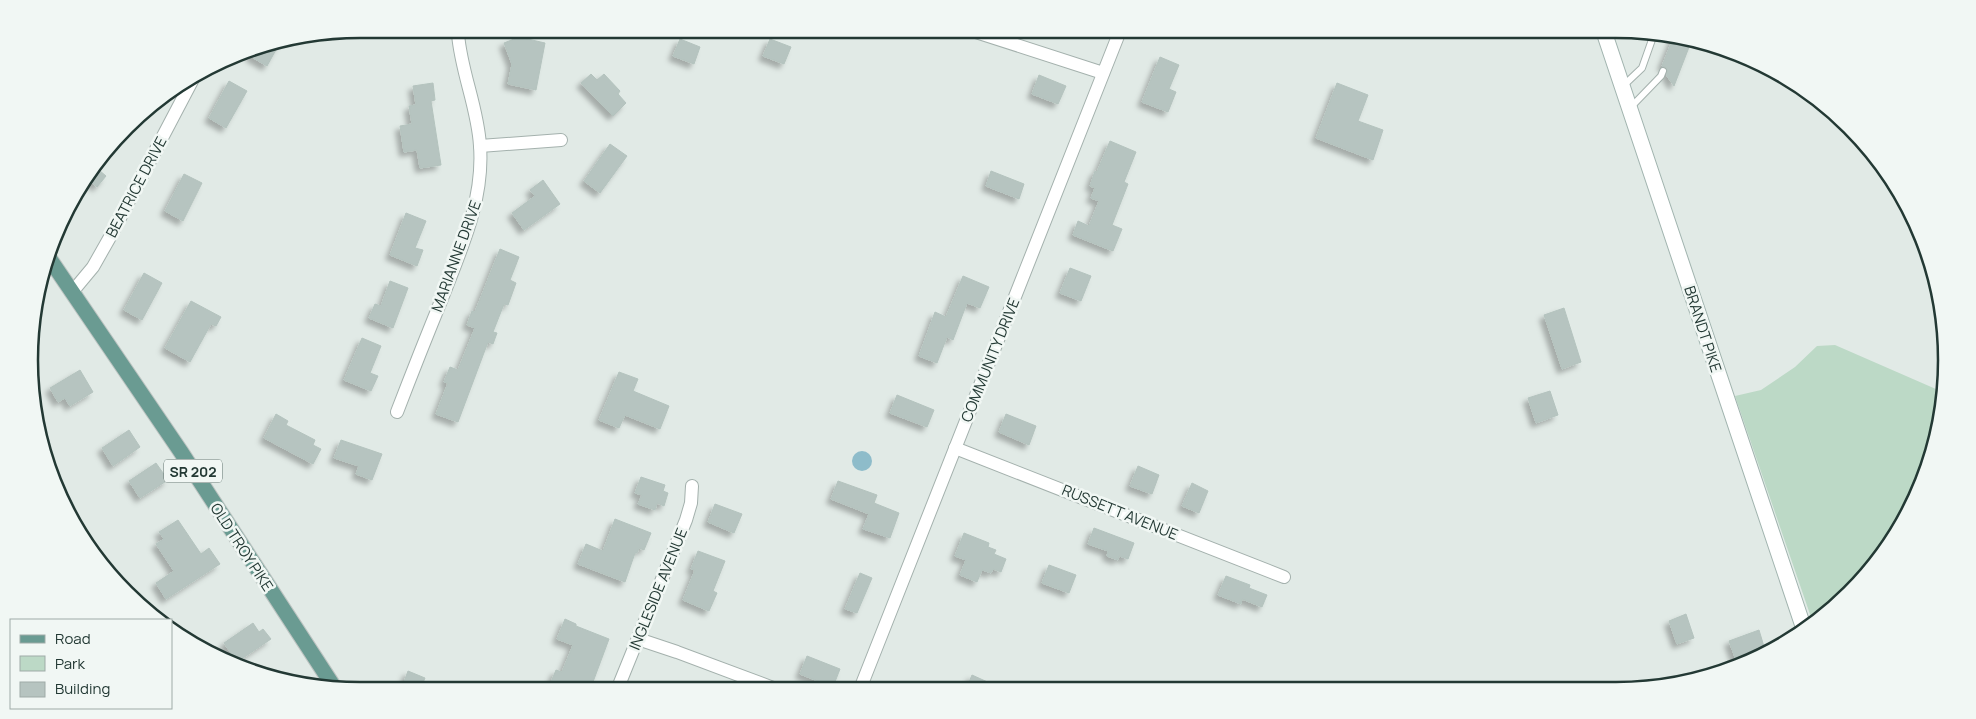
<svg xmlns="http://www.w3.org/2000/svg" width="1976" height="719" viewBox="0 0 1976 719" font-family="Manrope,sans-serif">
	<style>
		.green { fill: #bcd9c6 }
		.water { fill: #8ebcca }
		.building { fill: #b6c4c0; stroke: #b4c3be; filter: url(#shadow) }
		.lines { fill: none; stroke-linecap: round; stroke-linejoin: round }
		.lane-casing { stroke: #a4b1ad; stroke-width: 8 }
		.street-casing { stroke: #a4b1ad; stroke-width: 14 }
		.secondary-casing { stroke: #a1b4af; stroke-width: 17 }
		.primary-casing { stroke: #bdc4c2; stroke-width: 17 }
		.lane { stroke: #fff; stroke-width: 6 }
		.street { stroke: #fff; stroke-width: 12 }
		.secondary { stroke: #fff; stroke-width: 15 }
		.primary { stroke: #6a9b92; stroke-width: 15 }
		.labels { text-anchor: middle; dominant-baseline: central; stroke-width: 5; stroke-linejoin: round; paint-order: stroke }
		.shield { fill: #f1f7f4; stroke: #61726e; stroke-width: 1 }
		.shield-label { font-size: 14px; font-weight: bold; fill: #233934 }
		.street-label { font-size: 15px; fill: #233934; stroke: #f1f7f4 }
		.rim { fill: none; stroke: #233934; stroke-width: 2.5 }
	</style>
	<defs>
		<filter id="shadow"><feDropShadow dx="-4.5" dy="4.5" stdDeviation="2.5" flood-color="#0004"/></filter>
	</defs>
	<rect width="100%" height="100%" fill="#e1eae6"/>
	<path class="green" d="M1835,345L1945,393L1936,445L1903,525L1835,608L1813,623L1735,396L1761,390L1795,367L1817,346Z"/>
	<circle class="water" cx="862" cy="461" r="10"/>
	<g class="building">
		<path d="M1674,36L1691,42L1674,86L1667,76V68L1662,66Z"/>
		<path d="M519,37L545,43L536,90L508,84L512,64L504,43Z"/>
		<path d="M282,39L267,66L250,56L255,47Z"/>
		<path d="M680,39L700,47L694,64L673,56Z"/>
		<path d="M770,39L791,47L784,64L763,56Z"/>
		<path d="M1160,57L1179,65L1169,89L1176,92L1168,112L1142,102Z"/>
		<path d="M591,74L597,80L604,74L620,91L618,94L626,103L613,116L581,83Z"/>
		<path d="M1039,75L1066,86L1058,104L1032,94Z"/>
		<path d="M229,81L247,91L226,128L209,118Z"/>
		<path d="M433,83L435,100L431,101L441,165L420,168L417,150L404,152L400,126L412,124L409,106L416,105L413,86Z"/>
		<path d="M1337,83L1368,95L1358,121L1383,130L1373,160L1316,138Z"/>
		<path d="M1110,141L1136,152L1124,182L1128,184L1112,225L1122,229L1113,251L1073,235L1078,221L1089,226L1099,201L1091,198L1095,188L1090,186L1095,171L1097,172Z"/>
		<path d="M610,144L627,156L600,193L584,181Z"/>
		<path d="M93,165L106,176L97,187L85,177Z"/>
		<path d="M991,171L1024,184L1019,199L986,186Z"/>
		<path d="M184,174L202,183L183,221L165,211Z"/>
		<path d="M543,180L560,204L524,230L512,213L535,196L530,190Z"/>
		<path d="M406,213L426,221L415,248L423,250L417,266L390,255Z"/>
		<path d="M500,249L519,257L510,280L516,283L508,305L504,304L493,332L497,333L493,344L488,342L458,422L436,414L448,383L444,382L450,367L458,370L475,328L467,325L472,311L475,312Z"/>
		<path d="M1070,268L1091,276L1081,301L1060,293Z"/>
		<path d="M144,273L162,283L142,320L124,310Z"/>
		<path d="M963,276L989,287L980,308L967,303L953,340L947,337L937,363L919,356L935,312L946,317Z"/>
		<path d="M390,281L408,288L393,328L369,318L375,304L381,306Z"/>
		<path d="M191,301L221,317L216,326L211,324L190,362L165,348Z"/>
		<path d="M1564,308L1581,362L1562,369L1544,315Z"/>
		<path d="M362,338L381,346L370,373L378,376L371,391L344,380Z"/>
		<path d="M80,370L93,392L70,406L65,398L58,402L50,388Z"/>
		<path d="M619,372L638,379L633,391L669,406L660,429L625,415L619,428L599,420Z"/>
		<path d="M1550,391L1558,415L1536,423L1528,398Z"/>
		<path d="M897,395L934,410L927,427L890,413Z"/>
		<path d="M276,414L288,421L286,425L315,440L313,445L321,449L313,464L264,438Z"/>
		<path d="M1006,414L1036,426L1029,445L999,432Z"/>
		<path d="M129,430L140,447L113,466L102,448Z"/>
		<path d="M341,440L382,454L372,480L356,474L359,466L334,458Z"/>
		<path d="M156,463L168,480L140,498L129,481Z"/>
		<path d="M1138,466L1159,475L1152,494L1130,486Z"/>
		<path d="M641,477L665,485L663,491L668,493L664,506L657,503L655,510L638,504L642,495L635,493Z"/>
		<path d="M838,481L877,495L874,503L899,513L890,538L863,529L869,514L831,499Z"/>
		<path d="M1192,483L1208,491L1199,513L1182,506Z"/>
		<path d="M715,504L742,514L734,533L708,522Z"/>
		<path d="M615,519L651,533L644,550L639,548L637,553H635L625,582L578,564L586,544L603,551Z"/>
		<path d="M178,520L201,554L209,548L220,564L166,599L156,583L174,571L156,544L164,539L159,532Z"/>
		<path d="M1094,528L1134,543L1128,559L1119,556L1118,560L1107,556L1108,551L1088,544Z"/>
		<path d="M964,533L989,543L988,547L996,550L994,554L1006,559L1001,572L993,569L991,573L982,570L977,582L960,575L966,560L955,556Z"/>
		<path d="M698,551L725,561L713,591L717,593L709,611L683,600L695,570L691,569Z"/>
		<path d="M1049,565L1076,575L1069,593L1042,583Z"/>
		<path d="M860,573L872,578L857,613L845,609Z"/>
		<path d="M1226,576L1250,585L1249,588L1267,595L1262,607L1242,599L1241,604L1218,595Z"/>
		<path d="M1686,614L1694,638L1677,644L1669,621Z"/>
		<path d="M565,619L576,624V626L609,639L590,690H585L569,683L567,688L551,682L556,670L562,672L573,645L557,639Z"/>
		<path d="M253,623L259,632L263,629L271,639L237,662L224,643Z"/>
		<path d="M1759,630L1765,650L1736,660L1729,641Z"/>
		<path d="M807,656L840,669L833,687L800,674Z"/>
		<path d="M408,671L425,678L420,690H401Z"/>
		<path d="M972,675L1003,689H966Z"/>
	</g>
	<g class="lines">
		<g class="lane-casing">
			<g id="lane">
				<path d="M1623,86L1642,68L1654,34"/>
				<path d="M1631,107L1661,76L1663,71"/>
			</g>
		</g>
		<g class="street-casing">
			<g id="street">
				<path d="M976,32L1103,73"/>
				<path d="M480,146L561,140"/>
				<path d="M73,291L93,267L110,237L193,79"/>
				<path d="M397,412C412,373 427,335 443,296C462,247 484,199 480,146C478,108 461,72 458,34"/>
				<path d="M955,448L1284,577"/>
				<path d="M638,639L677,652L776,689"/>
				<path d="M860,689L1120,31"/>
				<path d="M617,690L686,520L691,503L692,486"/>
			</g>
		</g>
		<g class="secondary-casing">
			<path id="secondary" d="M1603,29L1804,629"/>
		</g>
		<g class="primary-casing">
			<path id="primary" d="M49,258L181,452L334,687"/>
		</g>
		<use href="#lane" class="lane"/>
		<use href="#street" class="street"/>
		<use href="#secondary" class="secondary"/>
		<use href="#primary" class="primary"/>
	</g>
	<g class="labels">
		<rect class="shield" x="164" y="459.5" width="58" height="23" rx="4"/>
		<g class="shield-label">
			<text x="193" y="471">SR 202</text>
		</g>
		<g class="street-label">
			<text transform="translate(136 187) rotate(-62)">BEATRICE DRIVE</text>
			<text transform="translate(456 256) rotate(-70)">MARIANNE DRIVE</text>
			<text transform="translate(1703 329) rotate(72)">BRANDT PIKE</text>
			<text transform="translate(990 360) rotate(-68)">COMMUNITY DRIVE</text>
			<text transform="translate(1120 512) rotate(22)">RUSSETT AVENUE</text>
			<text transform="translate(242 547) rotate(57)">OLD TROY PIKE</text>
			<text transform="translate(658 589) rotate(-68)">INGLESIDE AVENUE</text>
		</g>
	</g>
	<path d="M0 0H1976V719H0ZM360 38H1616A322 322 0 0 1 1938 360V360A322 322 0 0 1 1616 682H360A322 322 0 0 1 38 360V360A322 322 0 0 1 360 38Z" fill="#f1f7f4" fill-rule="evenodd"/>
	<path class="rim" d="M360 38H1616A322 322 0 0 1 1938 360V360A322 322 0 0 1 1616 682H360A322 322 0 0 1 38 360V360A322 322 0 0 1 360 38Z"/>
	<rect x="10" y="619" width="162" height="90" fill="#f1f7f4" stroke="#9faba7"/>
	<rect x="20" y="635" width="25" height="8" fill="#6a9b92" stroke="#9faba7"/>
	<text x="55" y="644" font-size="15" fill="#233934">Road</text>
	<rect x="20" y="656" width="25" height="15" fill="#bcd9c6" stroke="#9faba7"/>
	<text x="55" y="669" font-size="15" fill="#233934">Park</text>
	<rect x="20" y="682" width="25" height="15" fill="#b6c4c0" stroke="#9faba7"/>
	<text x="55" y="694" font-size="15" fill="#233934">Building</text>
</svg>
